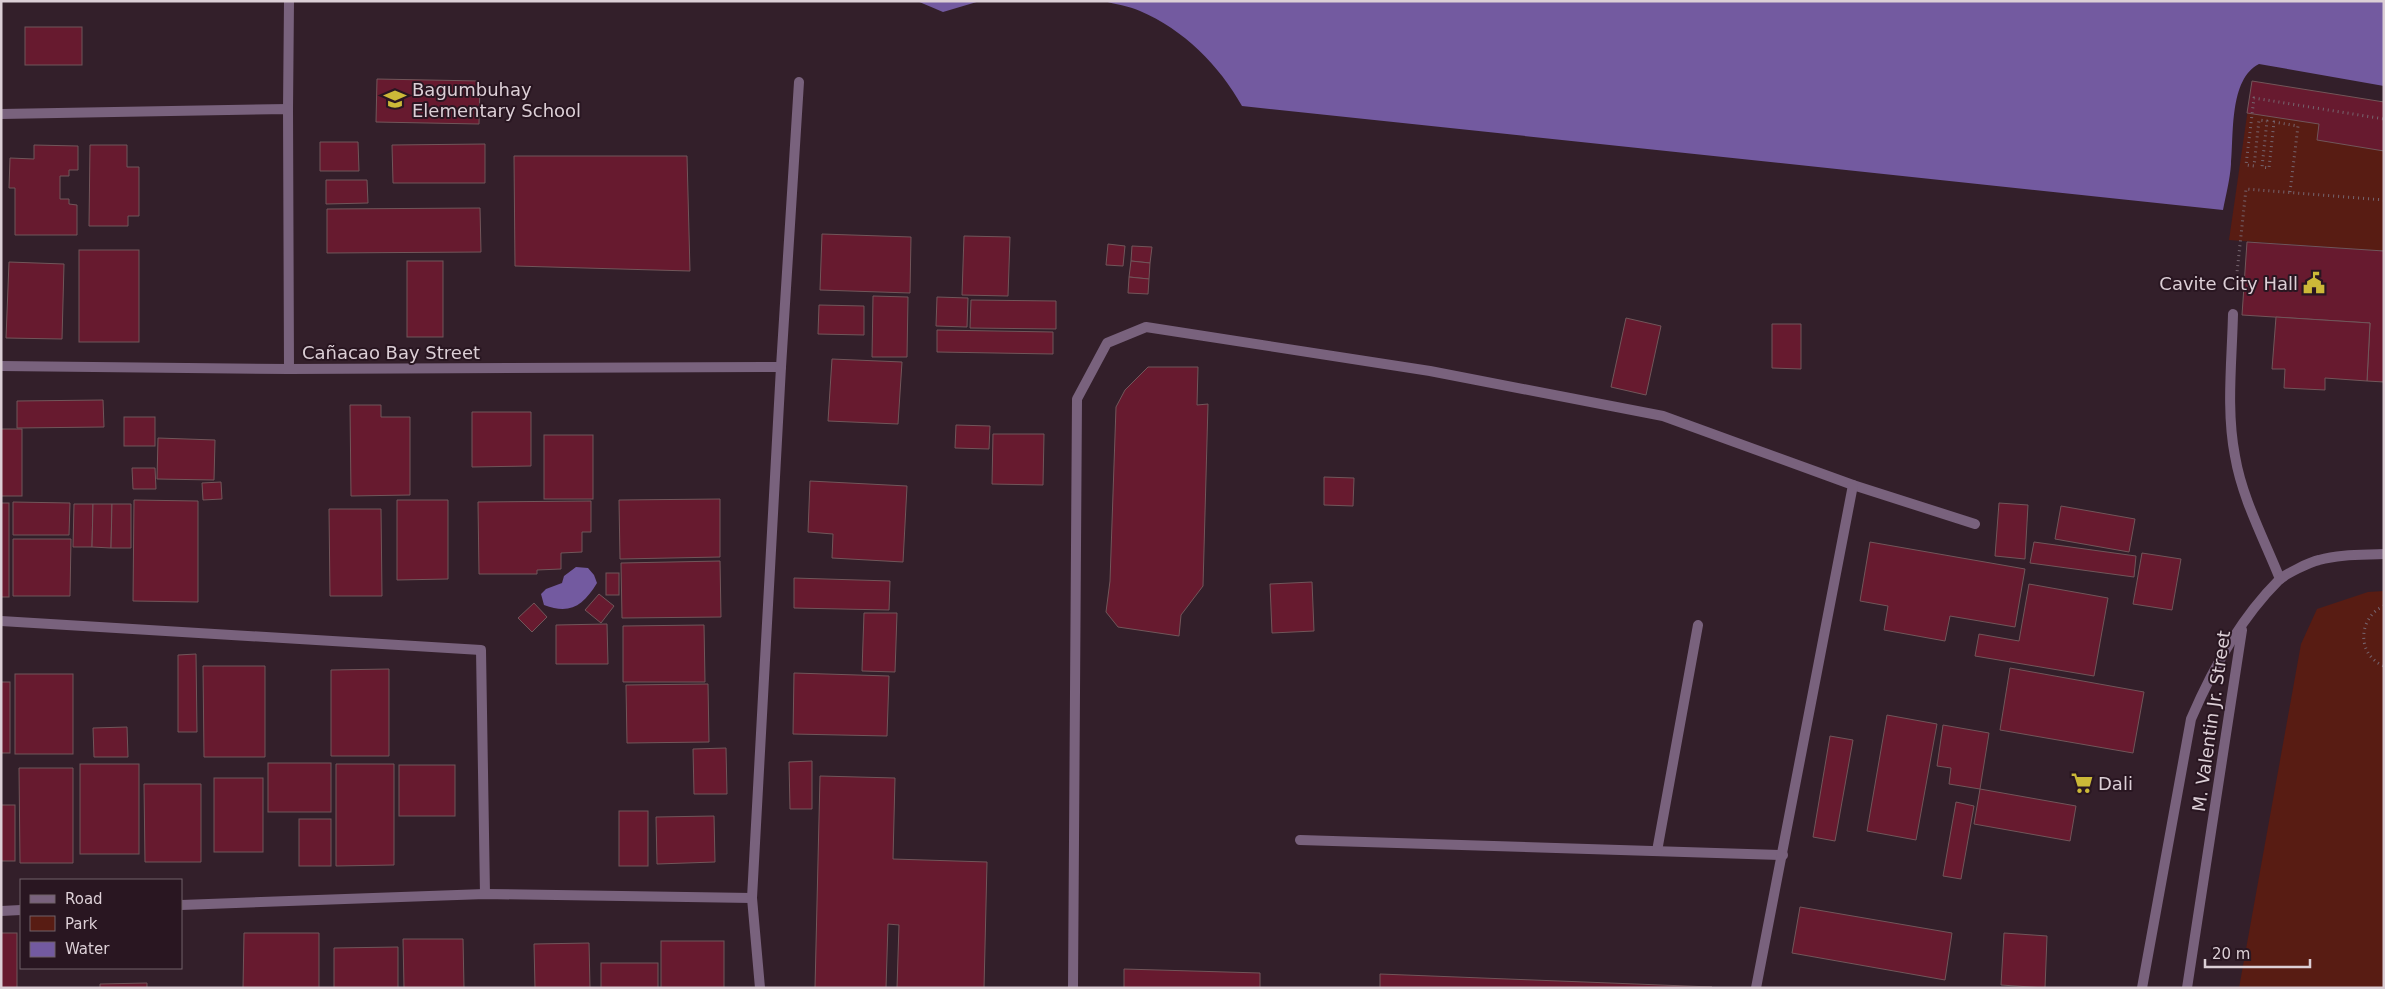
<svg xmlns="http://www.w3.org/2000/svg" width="2385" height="989" viewBox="0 0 2385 989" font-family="'DejaVu Sans',sans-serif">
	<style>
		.green { fill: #581c13 }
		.water { fill: #735aa0 }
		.building { fill: #671a2f; stroke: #71565a }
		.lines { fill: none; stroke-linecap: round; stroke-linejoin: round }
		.path { stroke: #76656f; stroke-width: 3; stroke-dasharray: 1 4; stroke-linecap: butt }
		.service { stroke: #79627d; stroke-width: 10 }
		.minor { stroke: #79627d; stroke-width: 10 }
		.tertiary { stroke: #79627d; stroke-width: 10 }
		.labels { text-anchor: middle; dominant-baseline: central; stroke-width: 4; stroke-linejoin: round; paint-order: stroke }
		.poi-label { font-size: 18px; fill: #dccfd6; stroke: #291621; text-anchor: start }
		.street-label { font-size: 18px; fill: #dccfd6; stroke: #291621 }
	</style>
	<rect width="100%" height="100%" fill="#331f2a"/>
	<g class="green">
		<path d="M2252,81L2384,102V251L2229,240Z"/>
		<path d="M2384,591V988H2239L2301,644L2317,609L2368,592Z"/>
	</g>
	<g class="water">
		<path d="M917,1H980L943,12Z"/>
		<path d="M1103,1H2384V86L2259,64C2229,79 2234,135 2231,164C2230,179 2226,195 2223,210L1242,106C1219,65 1184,30 1140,11C1129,6 1115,4 1103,1Z"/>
		<path d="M576,567L588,568L594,575L597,583C583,606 570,615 544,605L541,594L546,589L562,583L564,576Z"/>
	</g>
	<g class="building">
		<rect x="25" y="27" width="57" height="38"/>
		<path d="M377,79L480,81L479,124L376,122Z"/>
		<path d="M2252,81L2384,102V151L2317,140L2319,124L2247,113Z"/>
		<path d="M320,142H358L359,171H320Z"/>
		<path d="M485,144V183H393L392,145Z"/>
		<path d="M34,145L78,146V170H69V176H60V199H69V204L77,205V235H15V188H9L10,158L34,159Z"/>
		<path d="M90,145H127V167H139V216H128V226H89Z"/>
		<path d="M514,156H687L690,271L515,266Z"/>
		<path d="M326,180H367L368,203L326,204Z"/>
		<path d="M480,208L481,252L327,253V209Z"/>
		<path d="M822,234L911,237L910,293L820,290Z"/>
		<path d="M964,236L1010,237L1008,296L962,295Z"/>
		<path d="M2247,242L2384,251V382L2367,381L2370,323L2242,315Z"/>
		<path d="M1108,244L1125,246L1123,266L1106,265Z"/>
		<path d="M1132,246L1152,247L1150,263L1131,261Z"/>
		<rect x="79" y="250" width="60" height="92"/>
		<rect x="407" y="261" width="36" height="76"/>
		<path d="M1131,261L1150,263L1149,279L1129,277Z"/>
		<path d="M9,262L64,264L62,339L6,338Z"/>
		<path d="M1129,277L1149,279L1148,294L1128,293Z"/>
		<path d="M873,296L908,297L907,357H872Z"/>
		<path d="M937,297L968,298L967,327L936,326Z"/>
		<path d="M971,300L1056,301V329L970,328Z"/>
		<path d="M819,305L864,306V335L818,334Z"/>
		<path d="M2276,317L2370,323L2367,381L2325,378V390L2284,388L2285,369H2272Z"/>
		<path d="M1626,318L1661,326L1646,395L1611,387Z"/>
		<path d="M1772,324H1801V369L1772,368Z"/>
		<path d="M937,330L1053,332V354L937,352Z"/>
		<path d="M832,359L902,362L898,424L828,421Z"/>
		<path d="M1148,367H1198L1197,405L1208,404L1203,586L1181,615L1179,636L1118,627L1106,612L1110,581L1116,407L1125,390Z"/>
		<path d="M103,400L104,427L17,428V401Z"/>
		<path d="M350,405H381V417H410V495L351,496Z"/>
		<path d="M472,412H531V466L472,467Z"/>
		<rect x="124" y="417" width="31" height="29"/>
		<path d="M956,425L990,426L989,449L955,448Z"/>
		<rect x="1" y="429" width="21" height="67"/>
		<path d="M993,434H1044L1043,485L992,484Z"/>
		<rect x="544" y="435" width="49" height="64"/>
		<path d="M158,438L215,440L214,480L157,479Z"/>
		<path d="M132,468H155L156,489H133Z"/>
		<path d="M1324,477L1354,478L1353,506L1324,505Z"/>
		<path d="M810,481L907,486L903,562L832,558L833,534L808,532Z"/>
		<path d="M221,482L222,499L203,500L202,483Z"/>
		<path d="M720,499V557L620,559L619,500Z"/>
		<path d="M134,500L198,501V602L133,601Z"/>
		<path d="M397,500H448V579L397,580Z"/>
		<path d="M591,501V532H582V552L561,553V569L537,570V574H479L478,502Z"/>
		<path d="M13,502L70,503L69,535H13Z"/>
		<rect x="1" y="503" width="8" height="94"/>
		<path d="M1999,503L2028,505L2025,559L1995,556Z"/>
		<path d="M74,504H93L92,547H73Z"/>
		<path d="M93,504H112L111,548L92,547Z"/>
		<path d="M112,504H131V548H111Z"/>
		<path d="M2061,506L2135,519L2129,552L2055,539Z"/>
		<path d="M329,509H381L382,596H330Z"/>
		<path d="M13,539H71L70,596H13Z"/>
		<path d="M1870,542L2025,569L2015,627L1950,616L1945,641L1884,630L1888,606L1860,601Z"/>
		<path d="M2034,542L2136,556L2134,577L2030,563Z"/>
		<path d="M2142,553L2181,559L2172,610L2133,604Z"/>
		<path d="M720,561L721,617L622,618L621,563Z"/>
		<rect x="606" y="573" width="13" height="22"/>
		<path d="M794,578L890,581L889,610L794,608Z"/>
		<path d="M1312,582L1314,631L1272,633L1270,584Z"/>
		<path d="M2029,584L2108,598L2094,676L1975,656L1979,634L2019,641Z"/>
		<path d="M599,594L614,606L601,623L585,610Z"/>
		<path d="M534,603L547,617L532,632L518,618Z"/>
		<path d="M864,613H897L895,672L862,671Z"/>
		<path d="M607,624L608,664H556V625Z"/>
		<path d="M704,625L705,682H623V626Z"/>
		<path d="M196,654L197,732H178V655Z"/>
		<path d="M203,666H265V757H204Z"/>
		<path d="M2010,668L2144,692L2133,753L2000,730Z"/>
		<path d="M389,669V756H331V670Z"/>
		<path d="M794,673L889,676L887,736L793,734Z"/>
		<rect x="15" y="674" width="58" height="80"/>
		<rect x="1" y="682" width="9" height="71"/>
		<path d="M708,684L709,742L627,743L626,685Z"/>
		<path d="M1887,715L1937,724L1916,840L1867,831Z"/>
		<path d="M1943,725L1989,733L1980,789L1949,784L1951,768L1937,766Z"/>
		<path d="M127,727L128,757H94L93,728Z"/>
		<path d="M1830,736L1853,740L1835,841L1813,837Z"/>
		<path d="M726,748L727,794H694L693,749Z"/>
		<path d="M812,761V809H790L789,762Z"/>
		<rect x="268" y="763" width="63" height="49"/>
		<rect x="80" y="764" width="59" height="90"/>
		<path d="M336,764H394V865L336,866Z"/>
		<rect x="399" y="765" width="56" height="51"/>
		<path d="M19,768H73V863H20Z"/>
		<path d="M820,776L895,778L893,859L987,862L984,988H897L899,925L888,924L886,988H815Z"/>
		<rect x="214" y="778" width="49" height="74"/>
		<path d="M144,784H201V862H145Z"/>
		<path d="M1980,789L2076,806L2070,841L1974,824Z"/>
		<path d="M1956,802L1974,806L1961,879L1943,876Z"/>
		<rect x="1" y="805" width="14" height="56"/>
		<rect x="619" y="811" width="29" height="55"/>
		<path d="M714,816L715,862L657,864L656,817Z"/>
		<rect x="299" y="819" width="32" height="47"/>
		<path d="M1800,907L1952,933L1945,980L1792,953Z"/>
		<rect x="1" y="933" width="16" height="55"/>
		<path d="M244,933H319V988H243Z"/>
		<path d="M2004,933L2047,936L2045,988L2001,985Z"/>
		<path d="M403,939H463L464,988H404Z"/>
		<rect x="661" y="941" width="63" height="47"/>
		<path d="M589,943L590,988H535L534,944Z"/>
		<path d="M398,947V988H334V948Z"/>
		<rect x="601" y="963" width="57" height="25"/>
		<path d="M1124,969L1260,973V988H1124Z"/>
		<path d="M1380,974L1712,987L1380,988Z"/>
		<path d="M147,983V988H100V984Z"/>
	</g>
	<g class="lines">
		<g class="path">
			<path d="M2290,192L2298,126L2274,122L2269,168L2262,167L2267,121L2259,120L2254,166L2246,165L2254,98L2384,119"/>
			<path d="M2235,291L2246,189L2384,200"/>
			<path d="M2384,606C2358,617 2356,655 2384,666"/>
		</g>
		<g class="service">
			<path d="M288,109L289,1"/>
			<path d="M2233,314C2232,360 2226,410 2235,456C2242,498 2264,539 2280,579"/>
			<path d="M1300,840L1783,855"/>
			<path d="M1657,851L1698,625"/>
		</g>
		<g class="minor">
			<path d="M1,114L288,109L289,369"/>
			<path d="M1,366L289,369L781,367"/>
			<path d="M1,621L481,650L485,894"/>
			<path d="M181,905L485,894L752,898"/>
			<path d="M1,911L21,910"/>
			<path d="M760,988L752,898L781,367L799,82"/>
			<path d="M1073,988L1077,399L1107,343L1146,327L1430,371L1663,416L1853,485L1975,524"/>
			<path d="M1756,988L1853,485"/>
		</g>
		<g class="tertiary">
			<path d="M2142,988L2191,719C2212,670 2240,619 2278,581C2285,574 2310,562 2319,560C2340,554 2362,555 2384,554"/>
			<path d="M2187,988L2242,630"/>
		</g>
	</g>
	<defs>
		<g id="school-bare" transform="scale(1.725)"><path d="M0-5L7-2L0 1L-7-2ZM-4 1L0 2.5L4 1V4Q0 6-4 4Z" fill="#ccb938" stroke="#291621" stroke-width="2.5" paint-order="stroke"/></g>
		<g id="civic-bare" transform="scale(1.725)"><path d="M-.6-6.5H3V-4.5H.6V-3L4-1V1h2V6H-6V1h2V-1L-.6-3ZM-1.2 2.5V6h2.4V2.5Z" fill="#ccb938" stroke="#291621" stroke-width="2.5" paint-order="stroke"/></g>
		<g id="supermarket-bare" transform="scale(1.725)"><path d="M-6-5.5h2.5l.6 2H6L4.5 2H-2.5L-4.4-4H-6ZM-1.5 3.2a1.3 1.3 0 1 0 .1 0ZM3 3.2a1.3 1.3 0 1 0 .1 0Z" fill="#ccb938" stroke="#291621" stroke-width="2.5" paint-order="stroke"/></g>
	</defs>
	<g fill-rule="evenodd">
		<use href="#school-bare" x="395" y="99"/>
		<use href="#civic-bare" x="2314" y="283"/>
		<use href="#supermarket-bare" x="2082" y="783"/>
	</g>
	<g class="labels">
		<g class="poi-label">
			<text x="412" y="89">Bagumbuhay<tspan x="412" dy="21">Elementary School</tspan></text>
			<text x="2298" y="283" text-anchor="end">Cavite City Hall</text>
			<text x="2098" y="783">Dali</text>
		</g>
		<g class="street-label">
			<text x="391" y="352">Cañacao Bay Street</text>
			<text transform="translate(2211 721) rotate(-82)">M. Valentin Jr. Street</text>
		</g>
	</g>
	<rect width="2385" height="989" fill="none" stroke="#dccfd6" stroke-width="5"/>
	<rect x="20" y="879" width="162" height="90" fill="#291621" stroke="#716069"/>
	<rect x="30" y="895" width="25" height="8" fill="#79627d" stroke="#716069"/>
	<text x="65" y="904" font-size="15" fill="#dccfd6">Road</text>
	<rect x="30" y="916" width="25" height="15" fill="#581c13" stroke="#716069"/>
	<text x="65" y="929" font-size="15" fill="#dccfd6">Park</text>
	<rect x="30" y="942" width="25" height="15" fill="#735aa0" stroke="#716069"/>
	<text x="65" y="954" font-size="15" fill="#dccfd6">Water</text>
	<path d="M2205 959v8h105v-8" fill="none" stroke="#dccfd6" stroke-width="2.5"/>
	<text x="2212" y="959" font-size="15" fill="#dccfd6" stroke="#291621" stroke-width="4" paint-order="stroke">20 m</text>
</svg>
